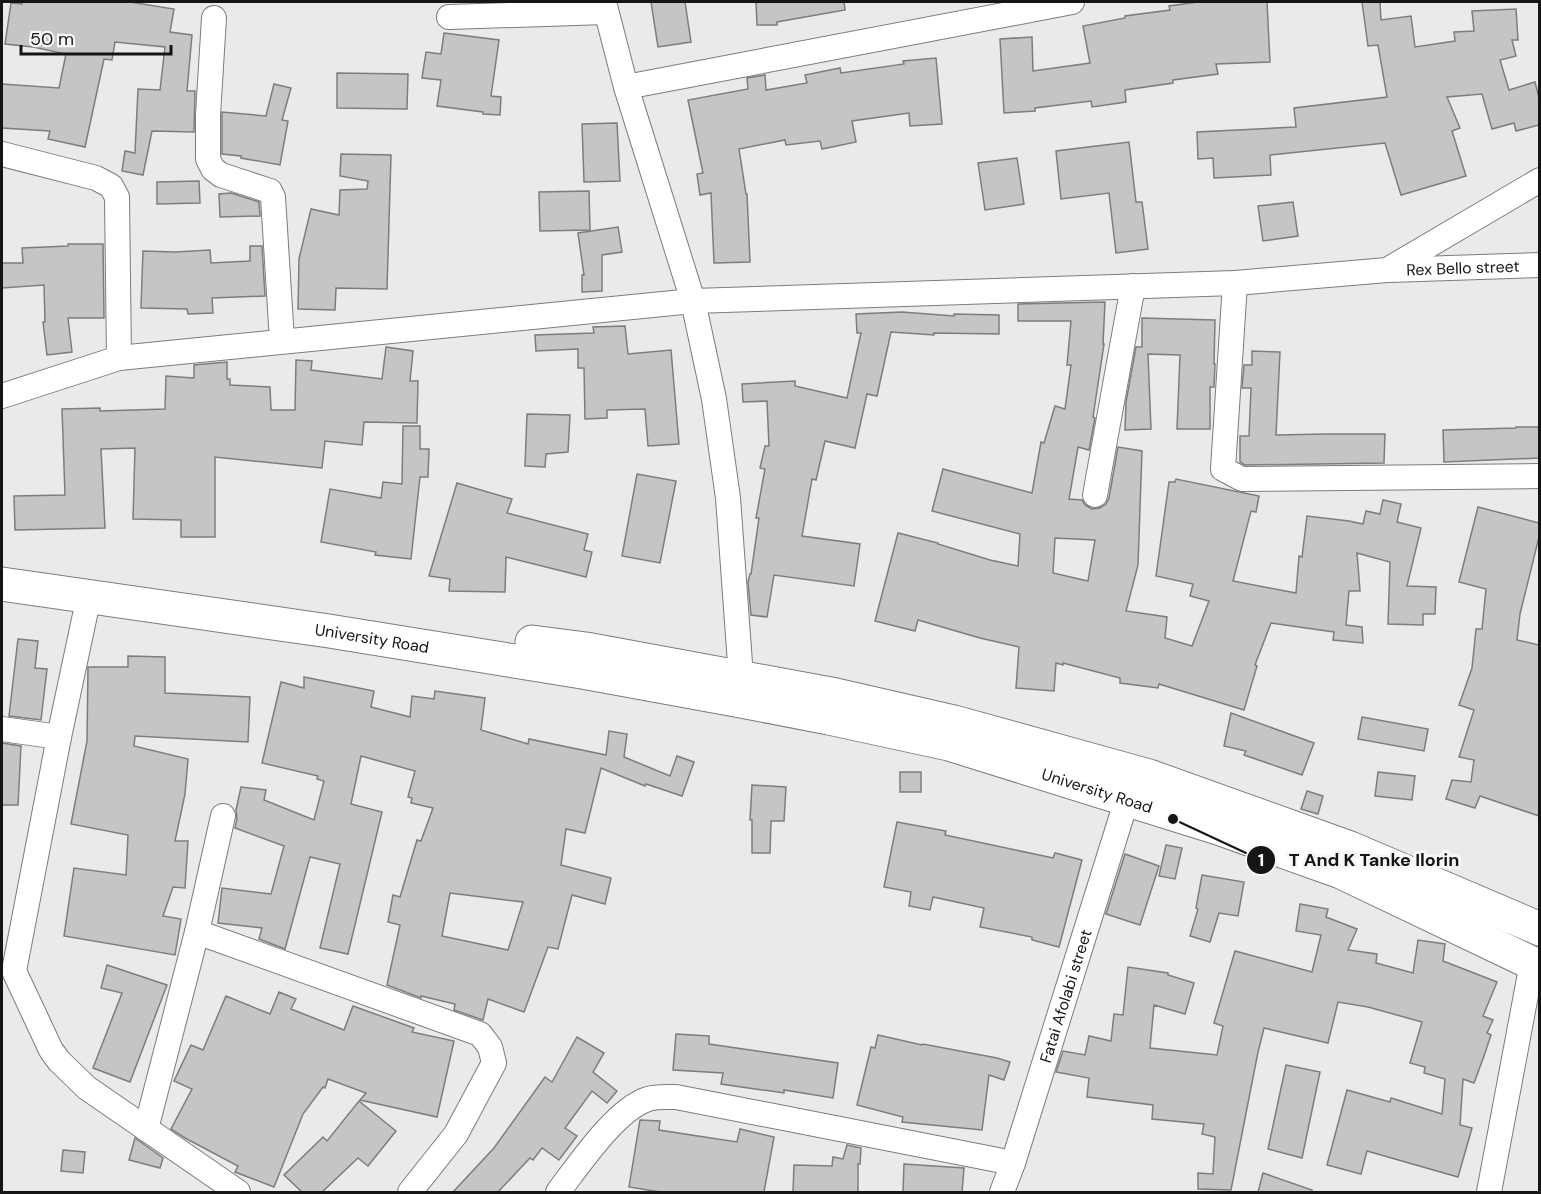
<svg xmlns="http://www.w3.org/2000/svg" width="1541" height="1194" viewBox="0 0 1541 1194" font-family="'DM Sans',sans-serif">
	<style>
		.building { fill: #c5c5c6; stroke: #7d7d7e; stroke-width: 1.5; fill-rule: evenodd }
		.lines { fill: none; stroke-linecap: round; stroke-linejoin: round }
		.street-casing { stroke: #7c7c7d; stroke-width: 26 }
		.primary-casing { stroke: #7c7c7d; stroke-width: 35 }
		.street { stroke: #fff; stroke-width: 24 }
		.primary { stroke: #fff; stroke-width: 33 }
		.labels { text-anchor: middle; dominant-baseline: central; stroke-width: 6; stroke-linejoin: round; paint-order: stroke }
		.street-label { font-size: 16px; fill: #151515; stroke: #f6f7f8 }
		.leader { fill: none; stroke: #151515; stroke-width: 2 }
		.callout-dot { fill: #151515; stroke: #f6f7f8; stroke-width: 2 }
		.mark-label { font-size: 18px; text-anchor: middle; font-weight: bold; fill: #fff }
		.callout-label { font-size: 18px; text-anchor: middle; font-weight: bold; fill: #151515; stroke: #f6f7f8; stroke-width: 6; stroke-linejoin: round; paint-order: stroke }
	</style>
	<rect width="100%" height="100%" fill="#e9eaea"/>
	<g class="building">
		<path d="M22,2H130L174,9L170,32L192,35L187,91H195L194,132L152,131L143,175L122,171L125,151L135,153L138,89L160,90L165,47L115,42L112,60L104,59L85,147L48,139L50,131L2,128V84L59,88L66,54L33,47L5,44L11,3L22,4Z"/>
		<path d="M651,2H685L691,42L658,47Z"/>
		<path d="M756,2H844L845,10L777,22V25H757Z"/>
		<path d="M1198,2H1267L1270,62L1216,64L1218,74L1173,80V83L1125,90L1126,102L1092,107L1091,101L1035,108V111L1004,113L1000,39L1032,37L1033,71L1090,63L1083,26L1125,18V16L1170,10L1169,6Z"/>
		<path d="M1362,2H1380L1381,20L1411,16L1415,47L1455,41L1454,32L1474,31L1472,11L1516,9L1518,40H1512L1516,56L1500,60L1509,90L1535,82L1539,98V125L1516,131L1514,123L1492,129L1482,94L1447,97L1460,128L1452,131L1466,176L1401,195L1385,143L1270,155L1271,175L1214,178L1213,158L1198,159L1197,132L1296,127L1294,108L1387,97L1378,45L1368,46Z"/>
		<path d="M444,33L499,40L491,96L501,97L500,115L483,114V112L437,106L441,80L422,78L426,52L441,54Z"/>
		<path d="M936,58L942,124L910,126L909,113L852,121L856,142L822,149L820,141L786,145L785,140L739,149L746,194H747L750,262L714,263L711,193L700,195L697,174L703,173L688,100L748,89L747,78L765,75L766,90L807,83L805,75L840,68L841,73L904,64L903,61Z"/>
		<path d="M337,73L408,74L407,109L337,108Z"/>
		<path d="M274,84L291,88L282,120L288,121L280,165L241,158V156L222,154V112L266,116Z"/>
		<path d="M617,123L620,181L584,182L582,124Z"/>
		<path d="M1129,142L1136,202H1142L1148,249L1116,253L1109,193L1061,199L1056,151Z"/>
		<path d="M341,154L391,155L387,289L336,288L335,310L298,309L299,259L311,209L339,215L340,190L367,189L368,181L340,176Z"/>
		<path d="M1017,158L1024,204L985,210L978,163Z"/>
		<path d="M199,181L200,203L157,204V182Z"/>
		<path d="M589,191L590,230L540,231L539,192Z"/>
		<path d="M231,193L259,202L260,216L220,217L219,194Z"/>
		<path d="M1293,202L1298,236L1263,241L1258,206Z"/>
		<path d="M618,227L622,252L602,255V291L582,292V275H584L578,233Z"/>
		<path d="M68,244H103L104,318H68L72,352L47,355L43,322H45L44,285L2,288V263H23L22,248L68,246Z"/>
		<path d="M250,246H262L265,296L212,298L213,313L188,314L187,309L141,308L143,251L175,252L210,250L211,263L250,261Z"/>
		<path d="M1105,302L1103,344H1104L1093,417L1095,418L1089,450L1078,447L1069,499L1082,500L1085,505L1092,509L1100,508L1106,504L1109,498L1118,447L1142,451L1138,565L1126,611L1167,617L1165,638L1192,646L1209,601L1190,596L1193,584L1156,576L1169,482H1175L1176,479L1259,496L1256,512L1251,511L1233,581L1296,593L1299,556L1302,557L1307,516L1349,521L1363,524L1366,511L1380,514L1383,500L1401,504L1397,522L1421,528L1407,586L1436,587L1435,614H1423V625L1388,624L1390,562L1357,553L1360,591H1349L1346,625L1362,627L1363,643L1333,640L1334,632L1271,623L1255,665L1257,666L1244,710L1159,684L1158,688L1120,683V678L1063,663V665L1056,663L1054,691L1016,688L1019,647L980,638L918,620L915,631L875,621L898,533L938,543V544L990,560L1018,566L1020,534L932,511L943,469L1032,493L1041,442L1044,443L1055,406L1065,409L1071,365H1067L1071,321H1018V304ZM1055,538L1095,540L1088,581L1053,573Z"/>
		<path d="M902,312L954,316V314L999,315V334L934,333V335L891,332L877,396L867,394L855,448L825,441L816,480L812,479L802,536L860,544L854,586L774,575L767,617L751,615L748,582L750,574H751L759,518H756L765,469L760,468L765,446H769L767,401L743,402L742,384L795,381V386L847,398L861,333H857L856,314Z"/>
		<path d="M1142,318L1215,320L1214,364H1215L1214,387H1210V429H1177L1180,355L1148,354L1151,429L1125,430L1126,402L1136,347H1142Z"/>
		<path d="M625,326L628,354L671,350L679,444L648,446L645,409L607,410V418L585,419L584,368H578V349L536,351L535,335L594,333L593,327Z"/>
		<path d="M386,347L413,351L410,381H418L417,423L364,422L362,445L325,441L322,468L215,457V537H181V520L133,519L135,448L101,449L105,528L15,530L14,496L65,495L62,409L100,408V411L165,409L166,376L194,378V365L227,362V379H230V385L270,387L271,410H295L296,360L312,361L311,370L382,379Z"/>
		<path d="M1252,351L1280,352L1276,435L1326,434H1385L1384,463L1245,465L1240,462V436H1249L1251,388H1242L1244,365H1252Z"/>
		<path d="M527,414L570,415L568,452L546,454L545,467L525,466Z"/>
		<path d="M403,426H420V449H429L428,477H420L411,559L375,555L376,552L321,542L330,489L381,498L383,482L402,484Z"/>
		<path d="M1516,427H1539V458L1444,462L1443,430L1516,428Z"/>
		<path d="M637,474L676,481L660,563L622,556Z"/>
		<path d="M457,483L512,499L507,513L588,534L584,550L592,552L586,577L506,557L505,592L449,591L450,579L429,576Z"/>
		<path d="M1478,507L1539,523V537L1520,614L1517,640L1539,645V816L1480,796L1475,808L1446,799L1452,780L1471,782L1474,760L1459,757L1474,710L1459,705L1472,668L1476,629H1482L1486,589L1459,582Z"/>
		<path d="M18,639L38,641L35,668L47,669L41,720L9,716Z"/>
		<path d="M128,656L165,657V693L250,697L248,742L135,736L134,746L188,759L185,794L175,841H188L185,888L173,887L163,916L181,919L175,955L64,936L74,868L126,875L128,835L71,824L87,741L88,667H128Z"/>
		<path d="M304,677L374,691L371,707L410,717L412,696L434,699L435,691L485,698L481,730L528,744L529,739L606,755L609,731L627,734L624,757L670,776L677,756L694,762L682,796L646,784L645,786L601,768L585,833L566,829L561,865L611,878L605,904L572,895L558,949L548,947L524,1012L488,999L483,1020L454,1010L455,1004L421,996V998L387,985L400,925L388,922L393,895L400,897L417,840L421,841L433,808L411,803L412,798L408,797L415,771L361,756L351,804L382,812L348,954L320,948L340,864L310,857L285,949L259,939L262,928L218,923L222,888L271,894L284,846L235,828L237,819L236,810L241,787L266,790L264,800L314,820L324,781L317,779L318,776L262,763L281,682L304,688ZM450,893L523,902L508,950L442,936Z"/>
		<path d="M1231,713L1314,743L1302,775L1244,755L1246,751L1224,746Z"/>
		<path d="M1362,717L1428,729L1424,751L1358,739Z"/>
		<path d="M2,743L21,746L18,805H2Z"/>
		<rect x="900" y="772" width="21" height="20"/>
		<path d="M1378,772L1415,776L1412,800L1375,796Z"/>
		<path d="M752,785L786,787L784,821H771L770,853H752V820H750Z"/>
		<path d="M1307,791L1323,796L1318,814L1301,809Z"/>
		<path d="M897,822L946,831L945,835L1053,858L1055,853L1082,860L1059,947L1032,940V937L980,927L984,908L933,897L930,910L909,906L911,892L884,887Z"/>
		<path d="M1166,845L1182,848L1175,879L1159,876Z"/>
		<path d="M1125,854L1159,866L1140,925L1106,914Z"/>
		<path d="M1202,875L1244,882L1238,916L1219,913L1210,942L1190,936L1198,909L1196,908Z"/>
		<path d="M1300,904L1328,909L1326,917L1357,929L1348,950L1377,954L1376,963L1413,973L1418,940L1445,944L1443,961L1497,982L1483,1016L1493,1020L1487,1033L1491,1035L1484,1056L1474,1083L1463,1079L1460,1125L1472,1128L1458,1177L1367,1151L1361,1174L1327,1165L1347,1090L1390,1102L1391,1098L1442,1114L1445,1079L1424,1073L1425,1067L1410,1063L1422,1022L1368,1007L1338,1002L1328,1043L1264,1028L1258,1052L1231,1190L1198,1189V1173L1213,1174L1215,1137L1202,1134L1204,1124L1152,1119L1153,1105L1087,1097L1089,1078L1056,1072L1063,1051L1085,1055L1089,1036L1111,1041L1114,1014L1123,1015L1128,967L1168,973V975L1194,983L1185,1014L1154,1005L1150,1048L1217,1055L1223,1026L1214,1023L1235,951L1312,972L1321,935L1296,931Z"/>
		<path d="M107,965L167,985L130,1082L93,1068L122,993L101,988Z"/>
		<path d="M279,992L296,999L291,1009L344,1030L353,1006L414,1028L412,1032L454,1041L437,1117L360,1100L366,1093L328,1079L325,1088L323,1087L303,1114L274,1187L235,1172L238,1166L185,1138L171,1129L192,1089L174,1081L191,1045L203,1050L226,996L270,1014Z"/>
		<path d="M676,1034L709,1036V1044L838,1063L833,1098L784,1090V1093L721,1084L723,1073L673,1070Z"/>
		<path d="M878,1035L922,1045L923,1044L997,1058L1010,1062L1004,1080L989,1075L982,1130L902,1122L903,1117L857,1105L871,1047L875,1048Z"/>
		<path d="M577,1037L604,1053L593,1072L617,1091L607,1103L592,1091L565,1128L577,1136L559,1160L542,1148L533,1160L530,1158L498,1192H453L494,1148L545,1077L552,1082Z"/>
		<path d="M1286,1065L1320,1072L1302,1158L1268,1149Z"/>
		<path d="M359,1101L396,1131L368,1166L358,1158L322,1192H302L284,1175L323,1137L327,1141Z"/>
		<path d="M640,1120L660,1121L659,1130L737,1142L740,1129L774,1137L764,1192H660L629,1187Z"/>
		<path d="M135,1138L163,1158L160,1168L129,1160Z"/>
		<path d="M847,1145L861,1148L860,1164H858V1192H793L794,1165L832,1166L833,1157L843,1159Z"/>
		<path d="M63,1150L85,1152L83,1173L61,1171Z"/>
		<path d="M904,1164L964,1168L962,1192H903Z"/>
		<path d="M1263,1173L1312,1190V1192H1258Z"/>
	</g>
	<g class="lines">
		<g class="street-casing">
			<g id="street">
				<path d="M604,2L626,87L693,301L714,399L728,498L741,677V693"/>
				<path d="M449,17L606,12"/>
				<path d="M214,18L208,115V159L213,169L221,175L270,191L273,197L282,341"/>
				<path d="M626,87L1072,2"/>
				<path d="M2,154L96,178L111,186L117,197L119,358"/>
				<path id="s1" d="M1389,270L1540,265"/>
				<path d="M1235,283L1223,469L1242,479L1540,476"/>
				<path d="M2,396L119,358L693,301L1235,283L1387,270L1540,180"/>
				<path d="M1095,495L1133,286"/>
				<path d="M89,596L59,737L14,971L51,1050L59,1061L87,1088L238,1192"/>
				<path d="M2,729L59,737"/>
				<path d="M197,932L480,1034L490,1047L494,1063L456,1134L410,1192"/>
				<path d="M146,1129L197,932L223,816"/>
				<path d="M558,1192C578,1166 616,1109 648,1099C656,1096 667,1097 676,1097L1013,1163"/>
				<path id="s2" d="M1002,1192L1013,1163L1127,799"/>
				<path d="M1489,1192L1532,963"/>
			</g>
		</g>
		<g class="primary-casing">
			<g id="primary">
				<path id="s3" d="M2,584L329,631L582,672L741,701L829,718L949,744L1218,828L1341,872L1540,967"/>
				<path d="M532,642L586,649L836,695L954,722L1149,776L1350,848L1540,929"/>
			</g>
		</g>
		<use href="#street" class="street"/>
		<use href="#primary" class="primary"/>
	</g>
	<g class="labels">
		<g class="street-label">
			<text stroke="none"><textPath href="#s1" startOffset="74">Rex Bello street</textPath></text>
			<text stroke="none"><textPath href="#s3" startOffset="374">University Road</textPath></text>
			<text stroke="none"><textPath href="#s3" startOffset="1116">University Road</textPath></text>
			<text stroke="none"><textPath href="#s2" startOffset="206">Fatai Afolabi street</textPath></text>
		</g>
	</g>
	<path class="leader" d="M1173 819L1261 860"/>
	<g class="callout-dot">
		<circle cx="1173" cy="819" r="6"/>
		<circle cx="1261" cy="860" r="15"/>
	</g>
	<g class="mark-label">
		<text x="1261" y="866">1</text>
	</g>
	<g class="callout-label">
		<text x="1374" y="866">T And K Tanke Ilorin</text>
	</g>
	<rect width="1541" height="1194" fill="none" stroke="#151515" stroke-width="6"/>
	<path d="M21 45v9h150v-9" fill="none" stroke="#151515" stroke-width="3"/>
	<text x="30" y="45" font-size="18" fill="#151515" stroke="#f6f7f8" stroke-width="4.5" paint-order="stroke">50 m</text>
</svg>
